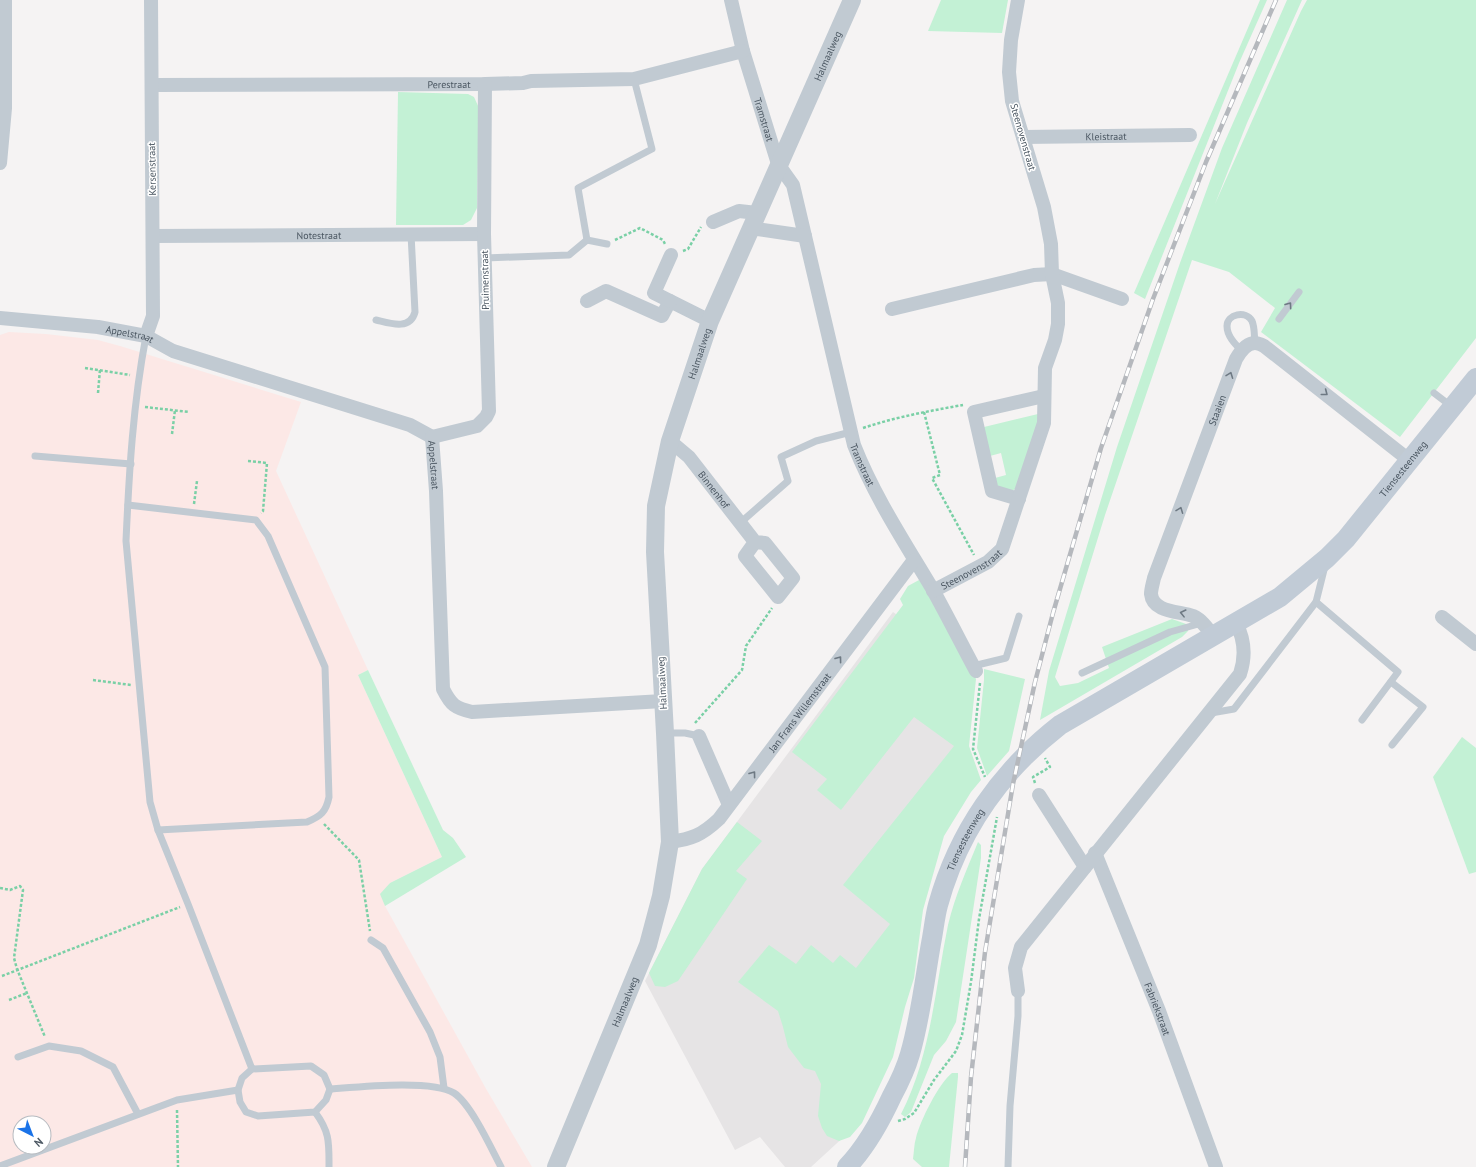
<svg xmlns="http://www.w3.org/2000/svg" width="1476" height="1167" viewBox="0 0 1476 1167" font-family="'PT Sans',sans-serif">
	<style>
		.education { fill: #e6e4e5 }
		.medical { fill: #fce8e6; fill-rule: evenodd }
		.green { fill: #c3f1d5 }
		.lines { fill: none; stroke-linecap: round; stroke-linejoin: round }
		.path { stroke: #7ad0a6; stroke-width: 2.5; stroke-dasharray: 3 2; stroke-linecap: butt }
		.service { stroke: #c1cad2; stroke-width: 7 }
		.minor { stroke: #c1cad2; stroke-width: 14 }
		.tertiary { stroke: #c1cad2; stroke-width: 18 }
		.secondary { stroke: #c1cbd6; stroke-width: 20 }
		.rail-casing { stroke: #b5b8bd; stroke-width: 4.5 }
		.rail { stroke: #fff; stroke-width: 3; stroke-dasharray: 9; stroke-linecap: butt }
		.oneway { stroke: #6e7983 }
		.labels { text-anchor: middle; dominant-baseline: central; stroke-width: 3; stroke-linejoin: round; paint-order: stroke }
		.street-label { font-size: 10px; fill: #4a5661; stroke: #fff }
	</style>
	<rect width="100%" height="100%" fill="#f5f3f3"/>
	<path class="education" d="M893,612L925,635L973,681L848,1133L811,1167H785L760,1137L735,1150L645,981L702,869Z"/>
	<path class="medical" d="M9,332L46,334L98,340L120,346L301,402L276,471L368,670L358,675L442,857L390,883L381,894L385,906L485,1087L532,1167H0V335ZM20,1123H44V1147H20Z"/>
	<g class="green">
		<path d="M941,0H1008L1002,33L928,31Z"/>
		<path d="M1260,0H1267L1239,63L1145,299L1134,293Z"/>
		<path d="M1287,0H1302L1247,123L1215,204L1301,11L1307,0H1476V338L1400,437L1261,332L1275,308L1229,272L1192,260L1105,515L1055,677L1060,686L1078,683L1109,668L1102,647L1172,619L1189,625L1188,631L1182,637L1040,720L1049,671L1117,447L1180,263L1222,148Z"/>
		<path d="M398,92L468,94L474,97L479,108L477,208L471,220L463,225H396Z"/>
		<path d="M1038,414L1040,423L1020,485L1011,492L998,488L995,478L1006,475L1001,453L990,456L984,427Z"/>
		<path d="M919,580L925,585L976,679L969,746L981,780L971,792L944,836L923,910L914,978L905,1007L893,1057L862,1123L850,1137L839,1141L827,1136L822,1128L818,1116L821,1084L815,1071L804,1068L788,1047L783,1027L778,1011L738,982L769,945L796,964L811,945L833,963L840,955L856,968L890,924L843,885L954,746L914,717L841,810L817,790L827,779L792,752L903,605L900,599L908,586Z"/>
		<path d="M984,669L1025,679L1009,751L987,776L977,748L984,680Z"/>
		<path d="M368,670L443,830L453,838L466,857L385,906L380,894L390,883L442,857L358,675Z"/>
		<path d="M1462,737L1476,748V872L1469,874L1433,777Z"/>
		<path d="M737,822L762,841L736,871L747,879L678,981L665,987L655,986L649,973L702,869Z"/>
		<path d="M978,842L981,845V858L956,1022L946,1041L934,1055L911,1112L905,1117L901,1114C931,1056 935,988 948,925C955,896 967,869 978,842Z"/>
		<path d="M952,1073H958V1077L949,1167H922L913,1159C914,1152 914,1144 916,1138C920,1121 939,1083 952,1073Z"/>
	</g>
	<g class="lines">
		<g class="path">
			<path d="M615,240L640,228L663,240L665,244"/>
			<path d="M683,251L688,249L701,227"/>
			<path d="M85,368L130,375"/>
			<path d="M98,393L100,369"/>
			<path d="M145,407L189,412"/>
			<path d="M924,412L940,475L932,478L974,555"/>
			<path d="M863,428C896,417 929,411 963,405"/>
			<path d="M172,434L175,410"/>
			<path d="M248,461L267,463L263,511L261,513"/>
			<path d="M194,504L197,481"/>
			<path d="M93,680L131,685"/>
			<path d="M980,683L973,749L985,777"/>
			<path d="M695,723L742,670L746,646L772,608"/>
			<path d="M1035,783L1033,777L1050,767L1045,758"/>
			<path d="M324,824L359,860L370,931"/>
			<path d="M0,888L10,890L20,886L23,890L14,958L17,969L45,1037"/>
			<path d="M2,976L180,907"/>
			<path d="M9,1000L27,993"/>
			<path d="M177,1110L178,1167"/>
			<path d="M898,1121L905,1119L914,1113L934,1080L956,1051L962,1035L971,982L979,919L997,817"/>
		</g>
		<g class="service">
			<path d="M607,244L587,240L578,188L652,149L634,79"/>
			<path d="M485,258L569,255L587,240"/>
			<path d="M1279,319L1299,292"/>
			<path d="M376,320C389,323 410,331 415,312L411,234"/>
			<path d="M146,336C133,404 129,473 126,541L150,802L158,830L188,904L252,1069"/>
			<path d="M1241,350C1235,344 1227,336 1227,326C1227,314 1246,310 1252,321C1255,328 1254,336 1255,343"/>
			<path d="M1434,393L1451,406"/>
			<path d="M35,456L131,464"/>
			<path d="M128,505L256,520L268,536L325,667L329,797C326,812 321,816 307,822L158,830"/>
			<path d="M740,523L788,481L781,457L816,441L851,432"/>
			<path d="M1316,602L1398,672L1362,720"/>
			<path d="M973,666L1006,658L1019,616"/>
			<path d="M1082,673L1170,632L1202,623"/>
			<path d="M1391,682L1423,707L1392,745"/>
			<path d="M1211,713L1234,709L1316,602L1325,566"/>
			<path d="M666,733H685L699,736"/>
			<path d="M371,940L383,948L430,1032L440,1057L444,1088"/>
			<path d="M18,1057L49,1046L81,1051L113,1067L138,1114"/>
			<path d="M311,1066L324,1075L330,1089L326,1100L315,1112L258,1116L246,1112L240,1102L238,1090L242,1078L252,1069Z"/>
			<path d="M330,1089C357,1087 433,1079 454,1093C471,1104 491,1148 501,1167"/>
			<path d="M315,1112C330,1132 329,1143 329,1167"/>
			<path d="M0,1166L177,1100L238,1090"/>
			<path d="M1008,1167L1010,1106L1018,1016V991"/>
		</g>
		<g class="minor">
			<path id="s1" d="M731,0L743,51L778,164L793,185L854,445C874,496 905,543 933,590C948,617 962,645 976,671"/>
			<path id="s2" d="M152,85L485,84L523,83L531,81L634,79L743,51"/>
			<path id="s3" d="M1023,137L1190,135"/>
			<path d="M0,163L5,108V0"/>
			<path d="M713,222L739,211L757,213"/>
			<path d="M750,228L805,236"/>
			<path id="s4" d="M153,236L484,234"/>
			<path d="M587,301L606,291L662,316L670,301L710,321"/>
			<path d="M670,301L654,293L671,255"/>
			<path d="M892,309L1034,275L1052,274L1122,299"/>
			<path id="s5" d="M0,318L98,327L146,336L173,351L410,425L432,437"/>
			<path d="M146,336L153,316L151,0"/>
			<path id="s6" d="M432,437L436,491L443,689C451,705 455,708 472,712L663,701"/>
			<path d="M432,437L477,426L486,417L489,411L484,234L485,84"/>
			<path id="s7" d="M670,441L689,457L755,542L745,556L778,597L793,578L765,543L755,542"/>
			<path d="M1019,499L992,491L974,412L1044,396"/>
			<path id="s8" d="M933,591L988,562L1002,549L1044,423L1045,368L1055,340L1058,324V303L1052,274L1051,244L1044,207L1012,101L1009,72L1011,40L1018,0"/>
			<path d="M1442,617L1476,644"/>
			<path id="s9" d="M1213,636C1208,629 1202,620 1193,616C1180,611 1153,613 1151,594C1151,589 1153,583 1154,578L1236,359C1240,352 1246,343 1255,343C1258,343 1262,345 1264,346L1409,460"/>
			<path d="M699,736L729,805"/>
			<path d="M1039,795L1085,867"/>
			<path id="s10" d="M670,842C692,839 702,835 719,819L914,560"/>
			<path id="s11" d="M1095,853L1159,1011L1216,1167"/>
			<path d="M1018,991L1015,968L1021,947L1240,674C1246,656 1245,640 1236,623"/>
		</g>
		<path class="tertiary" id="s12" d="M556,1167L648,945L661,896L670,842L665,733L655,552L656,506L670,441L710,321L852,0"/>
		<path class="secondary" id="s13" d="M847,1167C867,1146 880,1122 892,1096C899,1083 906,1068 910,1054C921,1016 925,976 932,938C934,927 935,916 938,905C958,832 1001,771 1060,725L1280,597L1327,558L1346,539L1476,378"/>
		<g class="rail-casing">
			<path id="rail" d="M965,1167L971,1077L985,952L1013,784L1035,682L1053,613L1101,448L1153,299L1206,162L1276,0"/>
		</g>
		<use href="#rail" class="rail"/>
	</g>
	<defs><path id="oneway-chevron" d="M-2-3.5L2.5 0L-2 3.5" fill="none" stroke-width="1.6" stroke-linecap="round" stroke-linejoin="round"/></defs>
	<g class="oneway">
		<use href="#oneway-chevron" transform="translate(1289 305) rotate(-54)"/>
		<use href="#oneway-chevron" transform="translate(1230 375) rotate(-69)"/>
		<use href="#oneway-chevron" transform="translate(1325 393) rotate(38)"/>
		<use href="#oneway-chevron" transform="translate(1180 510) rotate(-69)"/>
		<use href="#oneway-chevron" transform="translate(1183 613) rotate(-166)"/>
		<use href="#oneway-chevron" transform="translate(839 659) rotate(-53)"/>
		<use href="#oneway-chevron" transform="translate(753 774) rotate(-53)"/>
	</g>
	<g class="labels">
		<g class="street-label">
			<text stroke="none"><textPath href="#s12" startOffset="1165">Halmaalweg</textPath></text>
			<text stroke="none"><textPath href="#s2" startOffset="297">Perestraat</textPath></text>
			<text stroke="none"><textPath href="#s1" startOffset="124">Tramstraat</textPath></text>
			<text stroke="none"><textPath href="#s3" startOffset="83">Kleistraat</textPath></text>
			<text transform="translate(1023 137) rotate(74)">Steenovenstraat</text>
			<text transform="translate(152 169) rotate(-91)">Kersenstraat</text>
			<text stroke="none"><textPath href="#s4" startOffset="166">Notestraat</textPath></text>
			<text transform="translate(485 280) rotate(-91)">Pruimenstraat</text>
			<text stroke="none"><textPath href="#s5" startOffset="131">Appelstraat</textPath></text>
			<text stroke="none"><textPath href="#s12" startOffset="841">Halmaalweg</textPath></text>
			<text stroke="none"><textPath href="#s9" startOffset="275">Staaien</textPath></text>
			<text stroke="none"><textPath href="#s1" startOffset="485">Tramstraat</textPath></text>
			<text stroke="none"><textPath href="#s6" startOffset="28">Appelstraat</textPath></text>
			<text stroke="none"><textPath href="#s13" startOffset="936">Tiensesteenweg</textPath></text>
			<text stroke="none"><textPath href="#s7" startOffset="66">Binnenhof</textPath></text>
			<text stroke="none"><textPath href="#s8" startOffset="44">Steenovenstraat</textPath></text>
			<text transform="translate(662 683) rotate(-93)">Halmaalweg</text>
			<text stroke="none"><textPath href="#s10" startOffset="189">Jan Frans Willemstraat</textPath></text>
			<text stroke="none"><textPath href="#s13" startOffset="353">Tiensesteenweg</textPath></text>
			<text stroke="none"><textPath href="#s12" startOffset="179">Halmaalweg</textPath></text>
			<text stroke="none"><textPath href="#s11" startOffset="168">Fabriekstraat</textPath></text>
		</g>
	</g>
	<g transform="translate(32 1135) rotate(138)"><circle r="19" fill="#ffffff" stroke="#b7bbc0"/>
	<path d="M0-3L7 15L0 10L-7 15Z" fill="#1a73e8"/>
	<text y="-6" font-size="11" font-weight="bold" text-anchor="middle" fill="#4a5661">N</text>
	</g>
</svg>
